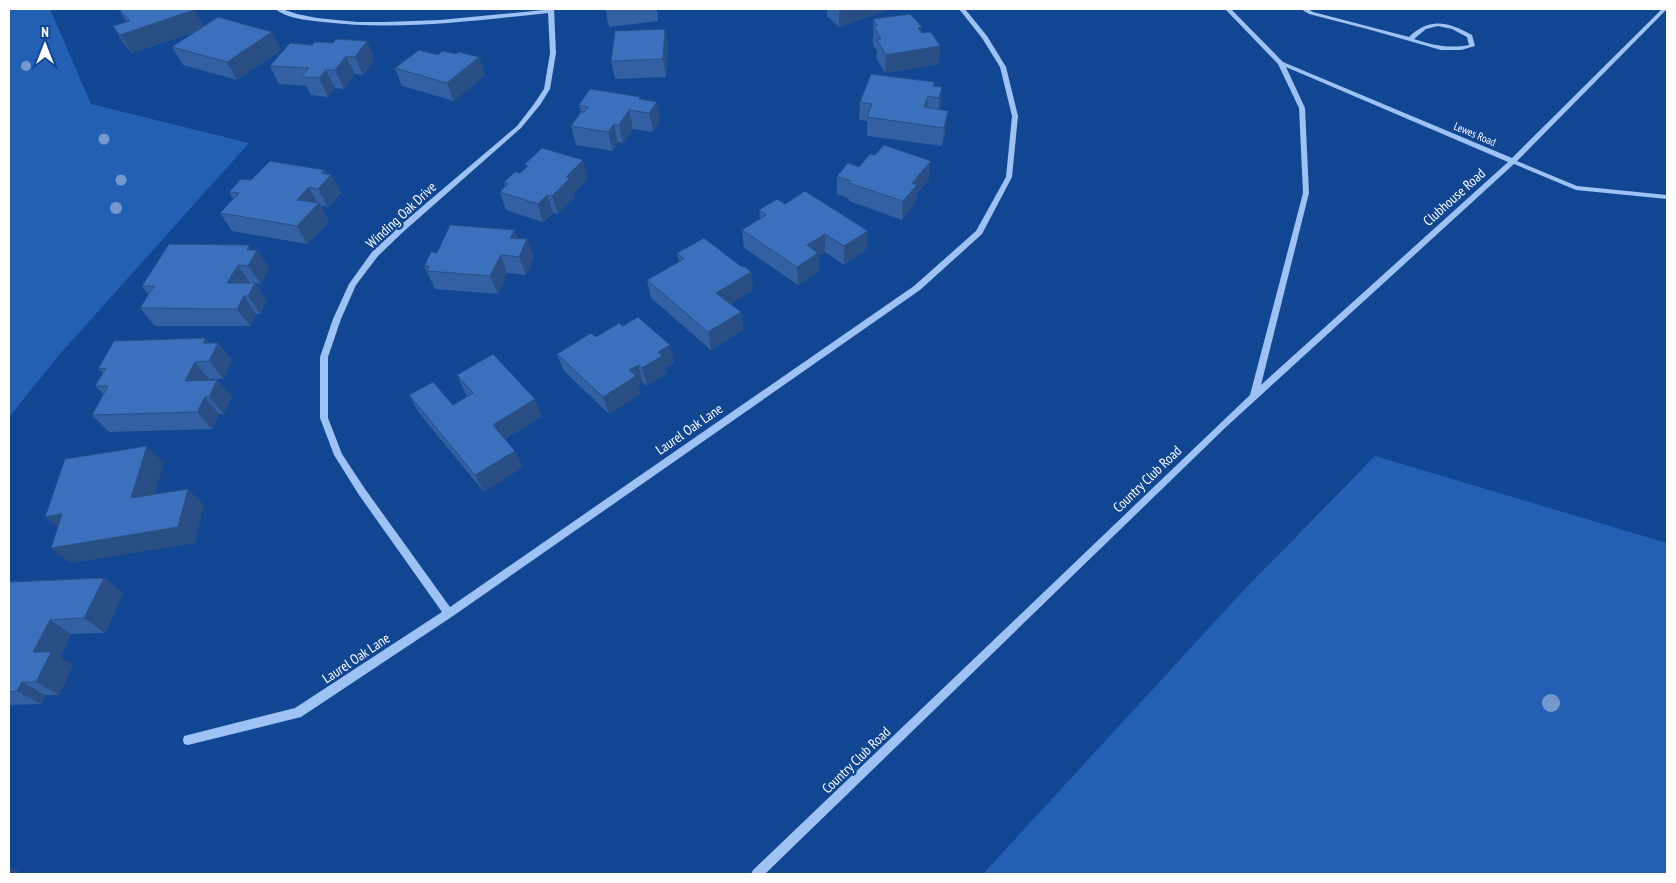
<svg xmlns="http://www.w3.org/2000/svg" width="1676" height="883" viewBox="0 0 1676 883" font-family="'PT Sans Narrow',sans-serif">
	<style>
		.green { fill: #235fb3 }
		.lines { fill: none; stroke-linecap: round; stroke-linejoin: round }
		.minor { fill: #9ec2f3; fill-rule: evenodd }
		.tree { fill: #7599cd }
		.wall { fill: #3260a2 }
		.shaded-wall { fill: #294e84 }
		.building { fill: #3a70bc; stroke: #294e84 }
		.labels { text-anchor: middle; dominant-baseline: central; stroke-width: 5; stroke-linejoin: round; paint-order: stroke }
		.far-street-label { font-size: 11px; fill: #fff; stroke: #114693 }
		.street-label { font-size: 14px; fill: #fff; stroke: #114693 }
	</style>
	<rect width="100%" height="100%" fill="#114693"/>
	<g class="green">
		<path d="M9,9H50L91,104L249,143L60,354L9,417Z"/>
		<path d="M1375,456L1667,543V874H983L1242,592Z"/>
	</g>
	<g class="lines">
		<g class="minor">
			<path d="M275,9H282L297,14L317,18L357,22H385L440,20L554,9L556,53L550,89L540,105L521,128L403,232L378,256L356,285L341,319L328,357V418L342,454L365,489L450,607L914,286L976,231L1006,177L1012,116L1000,67L982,38L959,9H965L987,36L1006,67L1018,116L1012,177L982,234L920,290L453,616L301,717L188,745L184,744L183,740L184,736L188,735L295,708L442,612L359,495L334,455L320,418V357L333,319L349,284L372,252L397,228L517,126L534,104L544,89L550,53L548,13C473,21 398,31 323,22C307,20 288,19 275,9Z"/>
			<path d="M1225,9H1231L1283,62L1512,158L1662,9H1667L1517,161L1577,186L1667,195V199L1576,190L1514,164L1226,427L765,874H751L753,870L1250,395L1303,193L1299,108L1278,64ZM1286,67L1508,162L1261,385L1309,193L1305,108Z"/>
			<path d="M1301,9H1308L1313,12L1409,37C1430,17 1448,22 1472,35L1475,46L1461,50H1441L1371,30L1309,14ZM1438,26L1452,29L1467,37L1469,45C1449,49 1432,45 1414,39L1426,29Z"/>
		</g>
	</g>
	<g class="tree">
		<circle cx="26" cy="66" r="5"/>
		<circle cx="104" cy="139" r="5.5"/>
		<circle cx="121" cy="180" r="5.5"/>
		<circle cx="116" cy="208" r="6"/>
		<circle cx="1551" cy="703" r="9"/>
	</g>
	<g class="wall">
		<path d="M118,9H193L204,27L272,32L281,50L237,80L183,65L172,47L197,31L132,53L124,44L113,26L127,22Z"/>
		<path d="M605,9H657L658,21L609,27Z"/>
		<path d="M827,9H891L839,27L827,16Z"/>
		<path d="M873,19L922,27V33L940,46L938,64L885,73L876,58L877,51L873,45Z"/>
		<path d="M665,29L668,47L666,77L615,79L611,61Z"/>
		<path d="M290,43L375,59L363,75L355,74L344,89L335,88L328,97L311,95L306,86L279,84L270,66Z"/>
		<path d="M456,54L479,57L485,75L454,101L402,86L395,68L438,55Z"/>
		<path d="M935,82L934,86L942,87L939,109L946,129L942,146L867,136V121L859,120L860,102Z"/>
		<path d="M640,97L641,99L660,120L653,132L633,129L623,143L618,142L613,151L576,145L571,126L581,113L579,105Z"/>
		<path d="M525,164L588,178L574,193L575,197L558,214L553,213L543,222L506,210L500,192L505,186L504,182L520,173L526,168Z"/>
		<path d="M859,167L929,179L916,195L915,203L902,220L849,201V199L837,194V176Z"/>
		<path d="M327,174L331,175L341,193L328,207L321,206L329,222L307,244L232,231L220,213L233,199L229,192L251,180Z"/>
		<path d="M785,204L867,249L844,265L825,252L818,256L819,271L798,285L744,248L742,230L760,219L759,210Z"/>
		<path d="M518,238L527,239L534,257L526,275L507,273L498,294L435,289L424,266L437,253Z"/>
		<path d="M252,250H257L269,268L261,284L255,283L267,301L260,314H256L250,326H155L140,308L148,294L142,286Z"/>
		<path d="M677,253L742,267L751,272L753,290L730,304L741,312L743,330L711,350L651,298L647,280L679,262Z"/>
		<path d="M623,326L670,345L674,363L665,368L666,373L647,386L643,382L638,385L640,394L609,414L564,371L557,354L596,337Z"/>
		<path d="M206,338L210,343H218L232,360L223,379H209V380H217L232,397L224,414H219L212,429L109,432L92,415L103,394L95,386L103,373L98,369Z"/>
		<path d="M457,375L542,416L505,439L523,467L484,492L419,413L409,395L453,405L468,396L465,393Z"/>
		<path d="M104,578L123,593L105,633L71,634L60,658L73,665L59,695H45L41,704L9,705V582Z"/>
	</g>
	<g class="shaded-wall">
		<path d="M839,9H891L839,27Z"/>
		<path d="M194,10L205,28L132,53L120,35Z"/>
		<path d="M922,27L921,45L918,28Z"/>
		<path d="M665,29L668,47L666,77L663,59Z"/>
		<path d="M272,32L281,50L237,80L227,62Z"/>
		<path d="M367,41L375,59L363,75L355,57Z"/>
		<path d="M940,46L938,64L885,73L886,55Z"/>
		<path d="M346,56L355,74L344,89L335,70Z"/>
		<path d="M479,57L485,75L454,101L447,83Z"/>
		<path d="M326,70L335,88L328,97L319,78Z"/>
		<path d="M942,87L941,105L938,116L939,98Z"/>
		<path d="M928,96L926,114L923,126L924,107Z"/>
		<path d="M657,102L660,120L653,132L649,113Z"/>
		<path d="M629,110L633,129L623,143L619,125Z"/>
		<path d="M948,111L946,129L942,146L944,128Z"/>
		<path d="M614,124L618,142L613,151L608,132Z"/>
		<path d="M583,160L588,178L574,193L575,197L558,214L552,196L566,177Z"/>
		<path d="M931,161L929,179L916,195L915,203L902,220L903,201L912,183Z"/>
		<path d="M325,170L329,177L331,175L341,193L328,207L318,189L321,173Z"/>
		<path d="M309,187L318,204L319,203L329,222L307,244L297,226V200Z"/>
		<path d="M547,195L553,213L543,222L538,204Z"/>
		<path d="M515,230L521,248L510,238Z"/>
		<path d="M868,231L867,249L844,265V246Z"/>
		<path d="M825,234V252L818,256L819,271L798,285L797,267L807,245Z"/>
		<path d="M527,239L534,257L526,275L519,257Z"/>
		<path d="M249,245L255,254L257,250L269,268L261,284L248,266L247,250Z"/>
		<path d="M501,255L507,273L498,294L490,276Z"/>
		<path d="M238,265L250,283H227Z"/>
		<path d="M751,272L753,290L719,311L716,293Z"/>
		<path d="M255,283L267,301L260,314L248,296Z"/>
		<path d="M244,296L256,314L250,326L237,309Z"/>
		<path d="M741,312L743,330L711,350L708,332Z"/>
		<path d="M206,338L215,349L218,343L232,360L223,379L209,361L203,343Z"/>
		<path d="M670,345L674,363L665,368L666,373L647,386L642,368L658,352Z"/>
		<path d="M195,362L209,379L200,398L185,381Z"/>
		<path d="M638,365L643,382L638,385L640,394L609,414L603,397L629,370Z"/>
		<path d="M217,380L232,397L224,414L209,397Z"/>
		<path d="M205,397L219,414L212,429L197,412Z"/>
		<path d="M535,399L542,416L501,442L493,425Z"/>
		<path d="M147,446L164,463L149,514L131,498Z"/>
		<path d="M515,451L523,467L484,492L475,475Z"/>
		<path d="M188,489L204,505L195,543L71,563L51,548Z"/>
		<path d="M62,514L65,533L45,517Z"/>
		<path d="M104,578L123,593L105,633L84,618Z"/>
		<path d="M50,620L71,634L60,658L73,665L59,695L36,682L33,652Z"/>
		<path d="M22,682L45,695L41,704L17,691Z"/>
		<path d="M9,867L19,871L16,874H9Z"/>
	</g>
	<g class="building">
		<path d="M119,9H193L194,10L120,35L113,26L130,21Z"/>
		<path d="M910,14L922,27L918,28L922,33L931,32L940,46L886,55L877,40L881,39L874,27L877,26L873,19Z"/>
		<path d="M218,17L272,32L227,62L172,47Z"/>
		<path d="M665,29L663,59L611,61L615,31Z"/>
		<path d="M336,39L367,41L355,57L346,56L335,70H326L319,78L301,77L309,68L270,66L290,43L312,45L315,42L333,43Z"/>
		<path d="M419,50L438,55L442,51L456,54L459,52L479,57L447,83L395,68Z"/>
		<path d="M871,74L935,82L933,86L942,87L939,98L928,96L924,107L948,111L944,128L867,117L872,104L860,102Z"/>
		<path d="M590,89L640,97L639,99L657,102L649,113L629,110L619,125L614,124L608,132L571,126L581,112H584L588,107L579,105Z"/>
		<path d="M884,145L931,161L912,183L917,185L903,201L849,183L851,181L837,176L848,163L859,167L870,154L875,155Z"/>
		<path d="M542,148L583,160L566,177L570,178L552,196L547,195L538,204L500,192L508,184L504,182L515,172L520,173L528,166L525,164Z"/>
		<path d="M270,161L325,170L321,173L331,175L318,189L309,187L297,200L319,203L297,226L220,213L239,193L229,192L241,179L251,180Z"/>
		<path d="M805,191L868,231L844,246L825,234L807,245L818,253L797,267L742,230L766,215L759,210L777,199L785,204Z"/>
		<path d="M450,225L515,230L510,238L527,239L519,257L501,255L490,276L427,271L429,266H424L431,252L437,253Z"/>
		<path d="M704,238L742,267L744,266L751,272L716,293L741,312L708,332L647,280L684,259L677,253Z"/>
		<path d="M169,244L249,245L247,250H257L248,266L238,265L227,283H255L248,296H244L237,309L140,308L154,286H142Z"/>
		<path d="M638,317L670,345L658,352L662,356L642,368L638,365L629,370L636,376L603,397L557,354L591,333L596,337L619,323L623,326Z"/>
		<path d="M206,338L203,343H218L209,361L195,362L185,381L217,380L209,397H205L197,412L92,415L108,386H95L106,368L98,369L114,341Z"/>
		<path d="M493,354L535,399L493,425L515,451L475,475L409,395L433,382L453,405L473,393L457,375Z"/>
		<path d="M147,446L131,498L188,489L178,527L51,548L62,514L45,517L65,459Z"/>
		<path d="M104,578L84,618L50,620L33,652H51L36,682H22L17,691L9,692V582Z"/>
	</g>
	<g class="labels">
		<g class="far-street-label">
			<text transform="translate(1475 134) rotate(23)">Lewes Road</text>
		</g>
		<g class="street-label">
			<text transform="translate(1454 197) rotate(-42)">Clubhouse Road</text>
			<text transform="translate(401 215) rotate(-43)">Winding Oak Drive</text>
			<text transform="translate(689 429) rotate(-35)">Laurel Oak Lane</text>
			<text transform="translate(1147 479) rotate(-44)">Country Club Road</text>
			<text transform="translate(356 658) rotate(-34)">Laurel Oak Lane</text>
			<text transform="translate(856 760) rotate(-44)">Country Club Road</text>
		</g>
	</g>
	<rect width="1676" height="883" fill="none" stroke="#ffffff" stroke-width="20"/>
	<g transform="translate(45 45)" stroke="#114693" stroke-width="4" paint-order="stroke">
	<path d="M0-4L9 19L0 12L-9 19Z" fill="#ffffff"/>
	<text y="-8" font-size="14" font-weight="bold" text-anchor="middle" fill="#ffffff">N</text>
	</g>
</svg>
